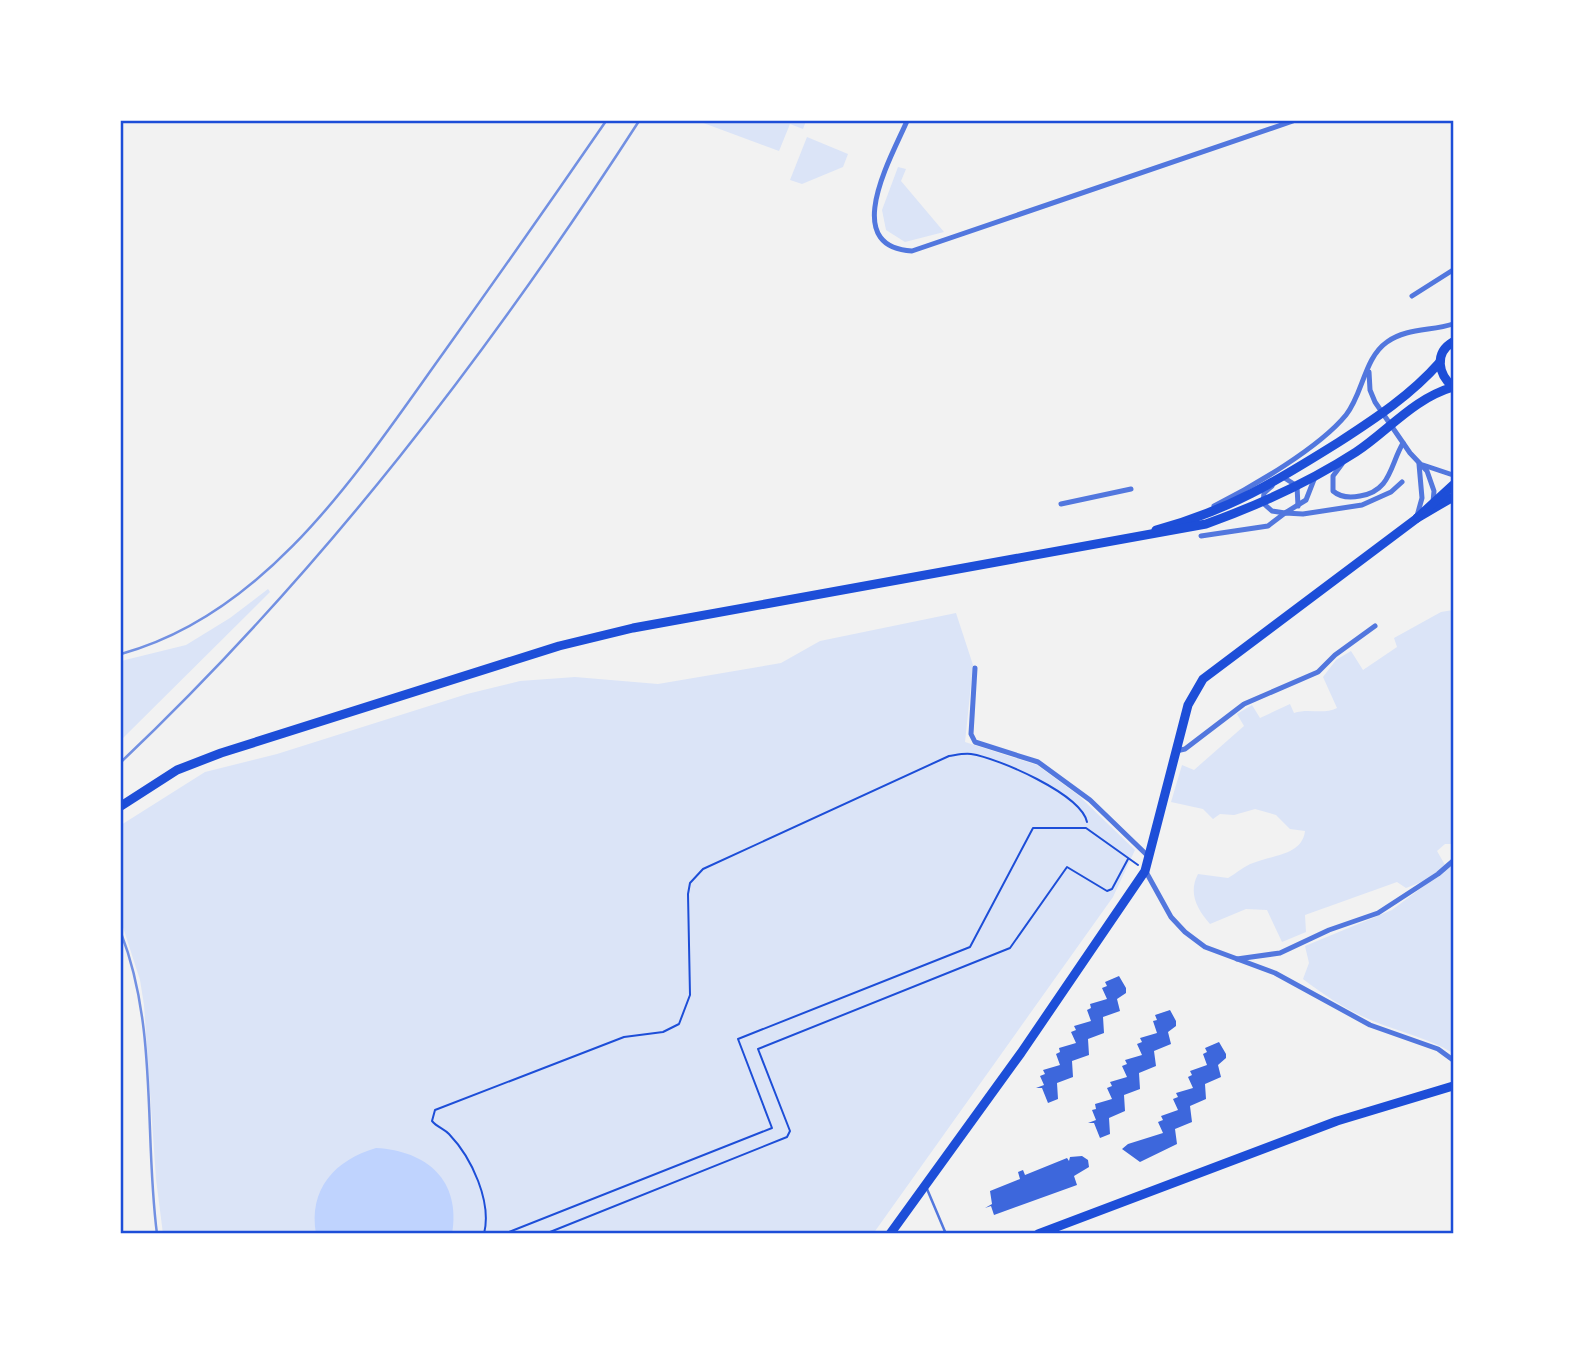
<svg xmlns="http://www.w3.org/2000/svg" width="1574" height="1355" viewBox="0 0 1574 1355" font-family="'Noto Sans',sans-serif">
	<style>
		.green { fill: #dbe4f7 }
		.water { fill: #bfd3fe }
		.building { fill: #3d67dc }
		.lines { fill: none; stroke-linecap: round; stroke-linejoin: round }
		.path { stroke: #1d4ed8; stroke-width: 2 }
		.service { stroke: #5277de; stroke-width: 2.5 }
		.minor { stroke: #5277de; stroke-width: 5 }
		.primary { stroke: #1d4ed8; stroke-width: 9 }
		.trunk { stroke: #1d4ed8; stroke-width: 9 }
		.rail { stroke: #7290e2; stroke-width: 2.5 }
		.neatline { fill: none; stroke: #1d4ed8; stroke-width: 2.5 }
	</style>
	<rect width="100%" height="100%" fill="#f2f2f2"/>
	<g class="green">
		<path d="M698,121H806L803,129L790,124L779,151Z"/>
		<path d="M807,137L848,154L843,167L802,184L790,180Z"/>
		<path d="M898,167L906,169L901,181L944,232L905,242L886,230L882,210Z"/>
		<path d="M268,589L270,592L121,740V661L186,645L230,618Z"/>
		<path d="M1453,610V844H1445L1437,851L1445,865L1429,879L1406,888L1397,882L1305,915L1306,932L1282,942L1267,910L1246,909L1210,924C1197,909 1188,893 1198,874L1228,878C1237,873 1244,866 1253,863C1271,855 1302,856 1305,831L1290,829L1276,815L1255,809L1234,815L1220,814L1213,819L1203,809L1171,802L1182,765L1194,770L1244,726L1237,714L1252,705L1260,718L1290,704L1294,713C1309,708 1323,715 1337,708L1323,677L1336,660L1351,651L1363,670L1397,647L1394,638L1441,612Z"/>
		<path d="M956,613L973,665L965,742L1037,765L1078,795L1135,850L1113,897L873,1234H163L156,1179L144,1005L140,980L121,921V825L205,772L277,754L467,694L520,681L575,677L658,684L781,663L820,641Z"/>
		<path d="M1453,864V1053C1428,1038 1400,1032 1373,1021C1348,1011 1324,995 1303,979L1309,963L1305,946L1392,910Z"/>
	</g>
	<path class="water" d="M376,1148C427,1151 461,1180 452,1234H316C308,1189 335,1160 376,1148Z"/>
	<g class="building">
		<path d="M1119,976L1126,988V993L1117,999L1120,1011L1103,1017L1104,1033L1088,1039L1089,1055L1072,1061L1073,1077L1057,1083L1058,1099L1048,1103L1042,1088H1036L1044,1085L1040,1076L1045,1074L1043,1070L1060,1065L1056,1054L1060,1052L1059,1048L1076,1043L1071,1032L1076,1030L1074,1026L1091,1021L1087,1010L1091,1008L1090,1004L1107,999L1102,988L1107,986L1105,982Z"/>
		<path d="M1170,1010L1176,1021V1026L1168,1032L1171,1044L1154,1051L1156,1066L1139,1073L1140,1089L1124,1095L1125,1111L1109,1118L1110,1134L1100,1138L1094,1123H1088L1096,1120L1092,1110L1096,1109L1095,1104L1112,1099L1107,1088L1112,1086L1110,1082L1127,1077L1122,1066L1127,1064L1125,1060L1142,1055L1137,1044L1142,1042L1140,1038L1157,1033L1153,1021L1157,1020L1155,1015Z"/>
		<path d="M1219,1042L1226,1054V1058L1218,1065L1221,1077L1205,1084L1206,1099L1190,1106L1192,1122L1175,1129L1177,1144L1140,1162L1122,1149L1128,1144L1163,1133L1158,1122L1163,1120L1161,1116L1178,1110L1173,1099L1178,1097L1176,1093L1193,1088L1188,1077L1192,1075L1190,1071L1207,1065L1203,1054L1207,1052L1205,1048Z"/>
		<path d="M1082,1156L1088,1160L1089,1167L1074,1176L1077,1185L994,1215L991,1206L985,1208L992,1204L990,1191L1020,1179L1018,1172L1023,1170L1025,1175L1067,1158L1069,1161L1070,1157Z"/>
	</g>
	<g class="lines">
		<g class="path">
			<path d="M484,1234C492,1202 472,1158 449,1134C444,1129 437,1127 432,1121L435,1110L624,1037L663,1032L679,1024L690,995L688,894L690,883L703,869L949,756C956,755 964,753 971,754C998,758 1081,794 1087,822"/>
			<path d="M504,1234L772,1128L738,1039L970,947L1033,828H1086L1138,865"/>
			<path d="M545,1234L787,1137L790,1131L758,1049L1010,948L1067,867L1107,891L1112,889L1128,859"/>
		</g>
		<path class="service" d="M927,1189L946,1234"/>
		<g class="minor">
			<path d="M907,121C892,156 839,247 912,251L1293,121"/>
			<path d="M1412,296L1453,270"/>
			<path d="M1369,372L1370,390L1375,402L1410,453L1427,471L1434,491L1433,502"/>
			<path d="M1342,464L1333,476V491C1341,498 1350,498 1360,496C1391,491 1390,465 1403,443"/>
			<path d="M1423,465L1453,475"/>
			<path d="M1283,477L1297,486L1298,506"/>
			<path d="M1272,486L1264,493L1263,503L1272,511L1285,513L1306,500L1315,477"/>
			<path d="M1061,504L1131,489"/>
			<path d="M1214,506C1252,487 1319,448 1346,415C1363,394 1364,358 1387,342C1406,328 1432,331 1453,324"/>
			<path d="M1417,516L1422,498L1419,464"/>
			<path d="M1201,536L1268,526L1285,513L1303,514L1362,505L1391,492L1402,482"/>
			<path d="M975,668L971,734L975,742L1038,762L1090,800L1149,857"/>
			<path d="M1176,751L1185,749L1244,704L1318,672L1335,655L1375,626"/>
			<path d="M1145,870L1171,917L1185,932L1205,947L1275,973L1370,1025L1438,1049L1453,1060"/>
			<path d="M1237,959L1280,953L1329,930L1378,913L1438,874L1453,861"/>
		</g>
		<g class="primary">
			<path d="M1417,518L1453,497"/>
			<path d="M890,1234L1021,1053L1145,871L1188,705L1203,679L1416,519L1453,485"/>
		</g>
		<g class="trunk">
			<path d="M1453,342C1434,353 1438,374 1453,387"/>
			<path d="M1156,530C1230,510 1275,482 1339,442C1376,418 1411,395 1440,362"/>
			<path d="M121,806L177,770L221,753L559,646L633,628L1206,524C1259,505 1308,483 1356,452C1389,430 1413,399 1453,387"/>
			<path d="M1038,1234L1337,1121L1453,1086"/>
		</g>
		<g class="rail">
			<path d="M121,654C268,614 360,469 444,352C499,275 553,198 606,121"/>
			<path d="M121,762C323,570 488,355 639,121"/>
			<path d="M121,933C158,1028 144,1135 157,1234"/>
		</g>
	</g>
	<rect width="1574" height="1355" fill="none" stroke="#ffffff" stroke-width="245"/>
	<rect x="122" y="122" width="1330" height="1110" class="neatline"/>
</svg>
